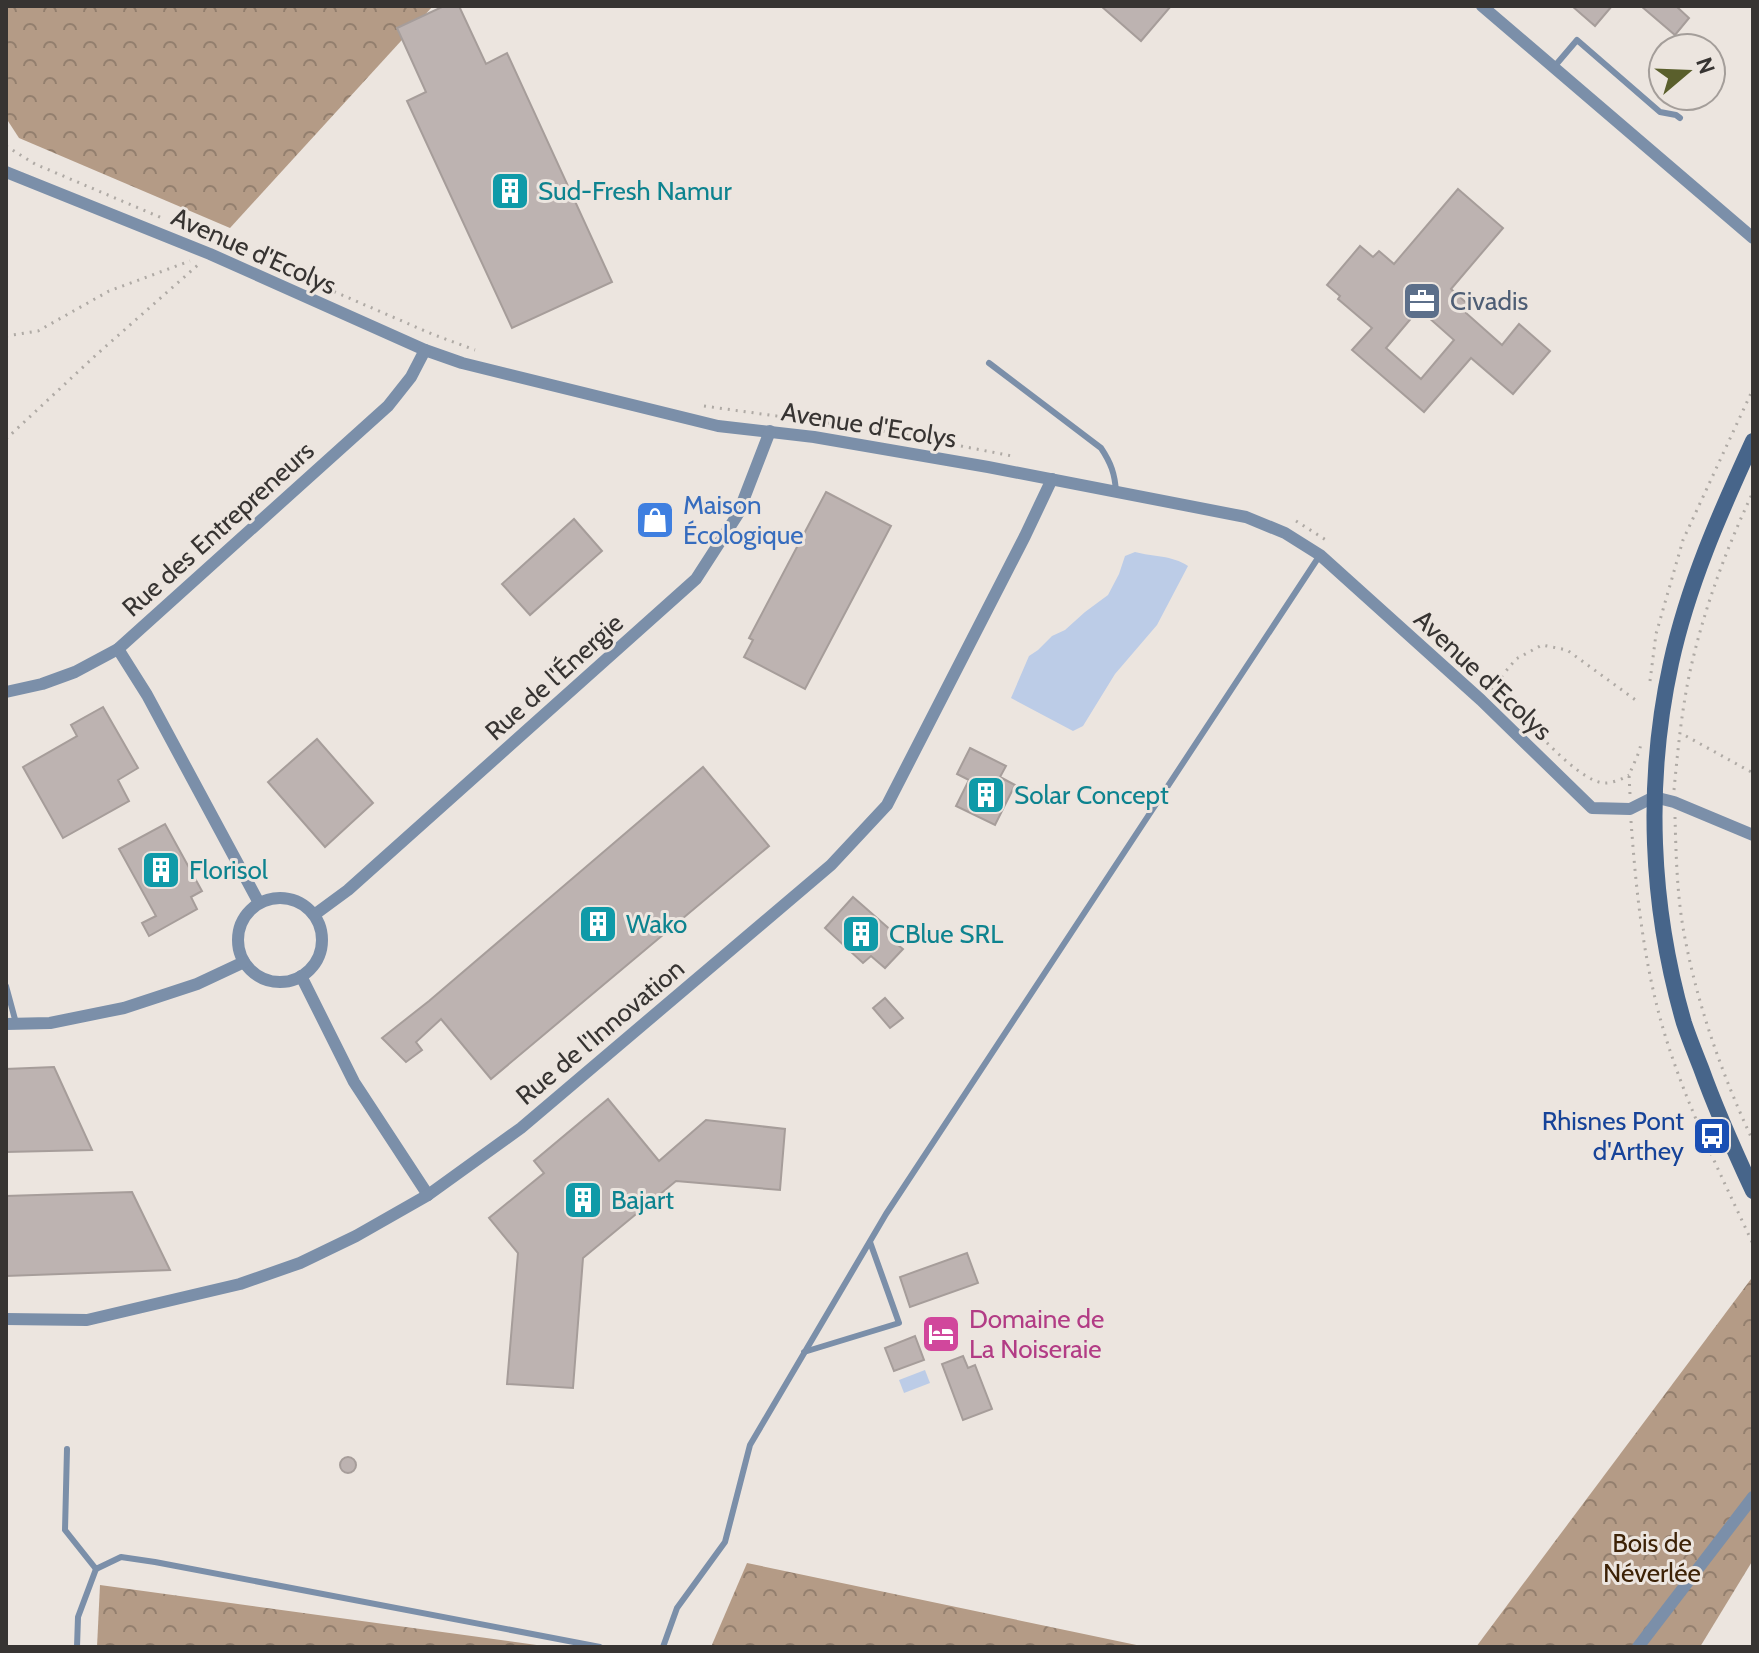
<svg xmlns="http://www.w3.org/2000/svg" width="1759" height="1653" viewBox="0 0 1759 1653" font-family="Cabin,sans-serif">
	<style>
		.forest { fill: url(#forest-crowns) }
		.water { fill: #bccce7 }
		.building { fill: #bdb3b1; stroke: #a69d9a; stroke-width: 2; fill-rule: evenodd }
		.lines { fill: none; stroke-linecap: round; stroke-linejoin: round }
		.path { stroke: #afaaa5; stroke-width: 3; stroke-dasharray: 2 6; stroke-linecap: butt }
		.service { stroke: #7b8fa9; stroke-width: 6 }
		.minor { stroke: #7b8fa9; stroke-width: 12 }
		.secondary { stroke: #47658a; stroke-width: 16 }
		.labels { text-anchor: middle; dominant-baseline: central; stroke-width: 6; stroke-linejoin: round; paint-order: stroke }
		.culture-label { font-size: 26px; fill: #0d838f; stroke: #ece5df; text-anchor: start }
		.street-label { font-size: 26px; fill: #373432; stroke: #ece5df }
		.service-label { font-size: 26px; fill: #4e5e75; stroke: #ece5df; text-anchor: start }
		.shop-label { font-size: 26px; fill: #366cbe; stroke: #ece5df; text-anchor: start }
		.transit-label { font-size: 26px; fill: #164399; stroke: #ece5df; text-anchor: end }
		.hotel-label { font-size: 26px; fill: #b23c85; stroke: #ece5df; text-anchor: start }
		.park-label { font-size: 26px; fill: #3d2206; stroke: #ece5df }
	</style>
	<defs>
		<pattern id="forest-crowns" width="20" height="18" patternUnits="userSpaceOnUse" patternTransform="scale(2)"><rect width="20" height="18" fill="#b49b86"/><path d="M2 6a3 3 0 1 1 6 0M12 15a3 3 0 1 1 6 0" fill="none" stroke="#937f6e"/></pattern>
	</defs>
	<rect width="100%" height="100%" fill="#ece5df"/>
	<g class="forest">
		<path d="M6,6H433L230,228L19,138L6,118Z"/>
		<path d="M1751,1279L1753,1282V1560L1700,1647H1476Z"/>
		<path d="M747,1563L1146,1647H711Z"/>
		<path d="M100,1585L551,1647H97Z"/>
	</g>
	<g class="water">
		<path d="M1135,552C1153,557 1172,555 1188,566L1157,625L1115,674L1083,726L1073,731L1011,698L1029,656L1038,650L1052,636L1065,630L1085,612L1108,595L1119,574L1125,556Z"/>
		<path d="M925,1370L930,1383L904,1393L899,1380Z"/>
	</g>
	<g class="building">
		<path d="M444,6H459L486,64L507,53L612,282L512,328L407,101L426,92L397,28Z"/>
		<path d="M1101,6H1171L1141,41Z"/>
		<path d="M1572,6H1612L1595,26Z"/>
		<path d="M1641,6H1676L1689,18L1675,35Z"/>
		<path d="M1458,189L1503,228L1451,289L1471,307L1466,313L1502,345L1519,324L1550,351L1513,394L1471,358L1424,412L1352,350L1372,328L1338,299L1340,296L1327,285L1360,246L1373,257L1379,251L1394,264ZM1419,309L1454,340L1421,379L1386,348Z"/>
		<path d="M826,492L891,526L805,689L744,657L753,640L749,638Z"/>
		<path d="M574,519L602,551L530,615L502,584Z"/>
		<path d="M103,707L138,768L118,780L129,801L63,838L23,767L77,736L71,725Z"/>
		<path d="M317,739L373,803L325,847L268,782Z"/>
		<path d="M970,748L1006,766L1000,777L1015,785L995,825L956,806L969,780L957,774Z"/>
		<path d="M703,767L769,846L491,1079L441,1019L416,1042L422,1050L406,1062L382,1038L429,1001Z"/>
		<path d="M165,824L202,891L191,897L197,909L149,936L142,923L156,916L119,849Z"/>
		<path d="M853,897L893,932L888,937L903,949L885,968L871,956L863,963L825,928Z"/>
		<path d="M885,998L903,1018L890,1028L873,1008Z"/>
		<path d="M54,1067L92,1150L6,1152V1069Z"/>
		<path d="M608,1099L659,1161L706,1120L785,1129L780,1190L676,1181L583,1258L573,1388L507,1384L518,1253L489,1218L544,1173L534,1161Z"/>
		<path d="M132,1192L170,1270L6,1276V1196Z"/>
		<path d="M967,1253L978,1283L910,1307L900,1277Z"/>
		<path d="M915,1336L924,1360L894,1371L885,1348Z"/>
		<path d="M963,1356L968,1368L975,1365L992,1409L963,1420L942,1364Z"/>
		<circle cx="348" cy="1465" r="8"/>
	</g>
	<g class="lines">
		<g class="path">
			<path d="M6,146L35,164L162,218"/>
			<path d="M312,282L432,334L475,350"/>
			<path d="M6,336L38,331L109,291L190,261"/>
			<path d="M704,406L791,418"/>
			<path d="M827,423L895,433L1012,456"/>
			<path d="M6,439L96,355L199,264"/>
			<path d="M1296,521L1326,540"/>
			<path d="M1650,681L1656,634L1683,540L1753,389"/>
			<path d="M1491,689L1516,659L1542,645L1567,650L1637,701"/>
			<path d="M1530,726C1546,741 1583,783 1605,783C1613,783 1622,779 1629,775"/>
			<path d="M1686,736L1753,773"/>
			<path d="M1674,790C1678,748 1682,707 1691,667C1705,606 1727,547 1753,492"/>
			<path d="M1630,794L1629,775L1639,752L1641,744"/>
			<path d="M1675,817C1676,854 1677,896 1684,933C1697,1004 1722,1075 1753,1141"/>
			<path d="M1631,821C1636,890 1643,958 1662,1025C1684,1101 1720,1173 1753,1244"/>
		</g>
		<g class="service">
			<path d="M1554,67L1577,40L1660,112L1676,115L1680,118"/>
			<path d="M989,363L1101,448C1111,463 1115,474 1116,492"/>
			<path d="M6,986L16,1023"/>
			<path d="M804,1352L899,1323L870,1242"/>
			<path d="M67,1449L65,1530L96,1569L121,1557L155,1562L600,1647"/>
			<path d="M77,1647L78,1617L96,1569"/>
			<path d="M663,1647L677,1608L725,1542L750,1445L886,1214L1320,555"/>
		</g>
		<g class="minor">
			<path d="M1482,6L1753,238"/>
			<path d="M6,172L210,254L425,350L462,363L718,426L814,437L988,467L1246,517L1285,533L1320,555L1481,700L1592,808L1630,809L1654,797L1674,802L1753,835"/>
			<path d="M118,649L147,695L259,903"/>
			<path d="M6,692L42,684L75,672L118,649L388,406L411,377L425,350"/>
			<circle cx="280" cy="940" r="42"/>
			<path d="M314,915L348,890L696,579L738,514L770,431"/>
			<path d="M301,976L354,1082L428,1195"/>
			<path d="M6,1024L50,1023L124,1008L197,984L244,962"/>
			<path d="M6,1319L87,1320L240,1284L300,1263L356,1236L428,1195L521,1128L831,865L887,805L1025,536L1052,479"/>
			<path d="M1638,1647L1753,1497"/>
		</g>
		<path class="secondary" d="M1753,441C1720,513 1688,585 1671,663C1645,782 1650,906 1684,1023C1689,1038 1695,1053 1701,1068C1716,1110 1734,1150 1753,1191"/>
	</g>
	<defs>
		<g id="building-square" transform="scale(2)"><rect x="-9" y="-9" width="18" height="18" rx="4" fill="#0f9aa8" stroke="#ece5df"/><path d="M-4-6H4V6H1V3H-1V6H-4ZM-2.5-4.3h1.7v1.8h-1.7ZM.8-4.3h1.7v1.8H.8ZM-2.5-1h1.7V.8h-1.7ZM.8-1h1.7V.8H.8Z" fill="#fff"/></g>
		<g id="office-square" transform="scale(2)"><rect x="-9" y="-9" width="18" height="18" rx="4" fill="#5c6f8a" stroke="#ece5df"/><path d="M-6-3h4V-5.5h4V-3h4V5H-6ZM-1-4.5V-3h2v-1.5ZM-6 0V1H6V0Z" fill="#fff"/></g>
		<g id="shop-square" transform="scale(2)"><rect x="-9" y="-9" width="18" height="18" rx="4" fill="#3f7fe0" stroke="#ece5df"/><path d="M-5-2.5h2.3a2.7 3.5 0 0 1 5.4 0H5L5.5 6h-11ZM-1.5-2.5h3a1.5 2.3 0 0 0-3 0Z" fill="#fff"/></g>
		<g id="bus-square" transform="scale(2)"><rect x="-9" y="-9" width="18" height="18" rx="4" fill="#1a4fb4" stroke="#ece5df"/><path d="M-5-6H5V4H4V6H2V4H-2V6H-4V4H-5ZM-3.5-4V0h7V-4ZM-3.5 1.2v1.5H-2V1.2ZM2 1.2v1.5H3.5V1.2Z" fill="#fff"/></g>
		<g id="hotel-square" transform="scale(2)"><rect x="-9" y="-9" width="18" height="18" rx="4" fill="#d1479c" stroke="#ece5df"/><path d="M-6-4.5h1.5V1H6V5H4.5V3h-9V5H-6ZM-4 0a1.8 1.8 0 1 1 3.6 0ZM.5 0V-2.5h3Q6-2.5 6 0Z" fill="#fff"/></g>
	</defs>
	<g fill-rule="evenodd">
		<use href="#building-square" x="510" y="191"/>
		<use href="#office-square" x="1422" y="301"/>
		<use href="#shop-square" x="655" y="520"/>
		<use href="#building-square" x="986" y="795"/>
		<use href="#building-square" x="161" y="870"/>
		<use href="#building-square" x="598" y="924"/>
		<use href="#building-square" x="861" y="934"/>
		<use href="#bus-square" x="1712" y="1136"/>
		<use href="#building-square" x="583" y="1200"/>
		<use href="#hotel-square" x="941" y="1334"/>
	</g>
	<g class="labels">
		<g class="culture-label">
			<text x="538" y="191">Sud-Fresh Namur</text>
			<text x="1014" y="795">Solar Concept</text>
			<text x="189" y="870">Florisol</text>
			<text x="626" y="924">Wako</text>
			<text x="889" y="934">CBlue SRL</text>
			<text x="611" y="1200">Bajart</text>
		</g>
		<g class="street-label">
			<text transform="translate(254 251) rotate(24)">Avenue d'Ecolys</text>
			<text transform="translate(869 425) rotate(9)">Avenue d'Ecolys</text>
			<text transform="translate(218 529) rotate(-42)">Rue des Entrepreneurs</text>
			<text transform="translate(1483 675) rotate(43)">Avenue d'Ecolys</text>
			<text transform="translate(554 677) rotate(-42)">Rue de l'Énergie</text>
			<text transform="translate(600 1032) rotate(-40)">Rue de l'Innovation</text>
		</g>
		<g class="service-label">
			<text x="1450" y="301">Civadis</text>
		</g>
		<g class="shop-label">
			<text x="683" y="505">Maison<tspan x="683" dy="30">Écologique</tspan></text>
		</g>
		<g class="transit-label">
			<text x="1684" y="1121">Rhisnes Pont<tspan x="1684" dy="30">d'Arthey</tspan></text>
		</g>
		<g class="hotel-label">
			<text x="969" y="1319">Domaine de<tspan x="969" dy="30">La Noiseraie</tspan></text>
		</g>
		<g class="park-label">
			<text x="1652" y="1543">Bois de<tspan x="1652" dy="30">Néverlée</tspan></text>
		</g>
	</g>
	<rect width="1759" height="1653" fill="none" stroke="#373432" stroke-width="16"/>
	<g transform="translate(1687 72) rotate(71)"><circle r="38" fill="#ece5df" stroke="#a49e9a" stroke-width="2"/>
	<path d="M0-6L14 30L0 20L-14 30Z" fill="#5a5f2c"/>
	<text y="-12" font-size="22" font-weight="bold" text-anchor="middle" fill="#373432">N</text>
	</g>
</svg>
